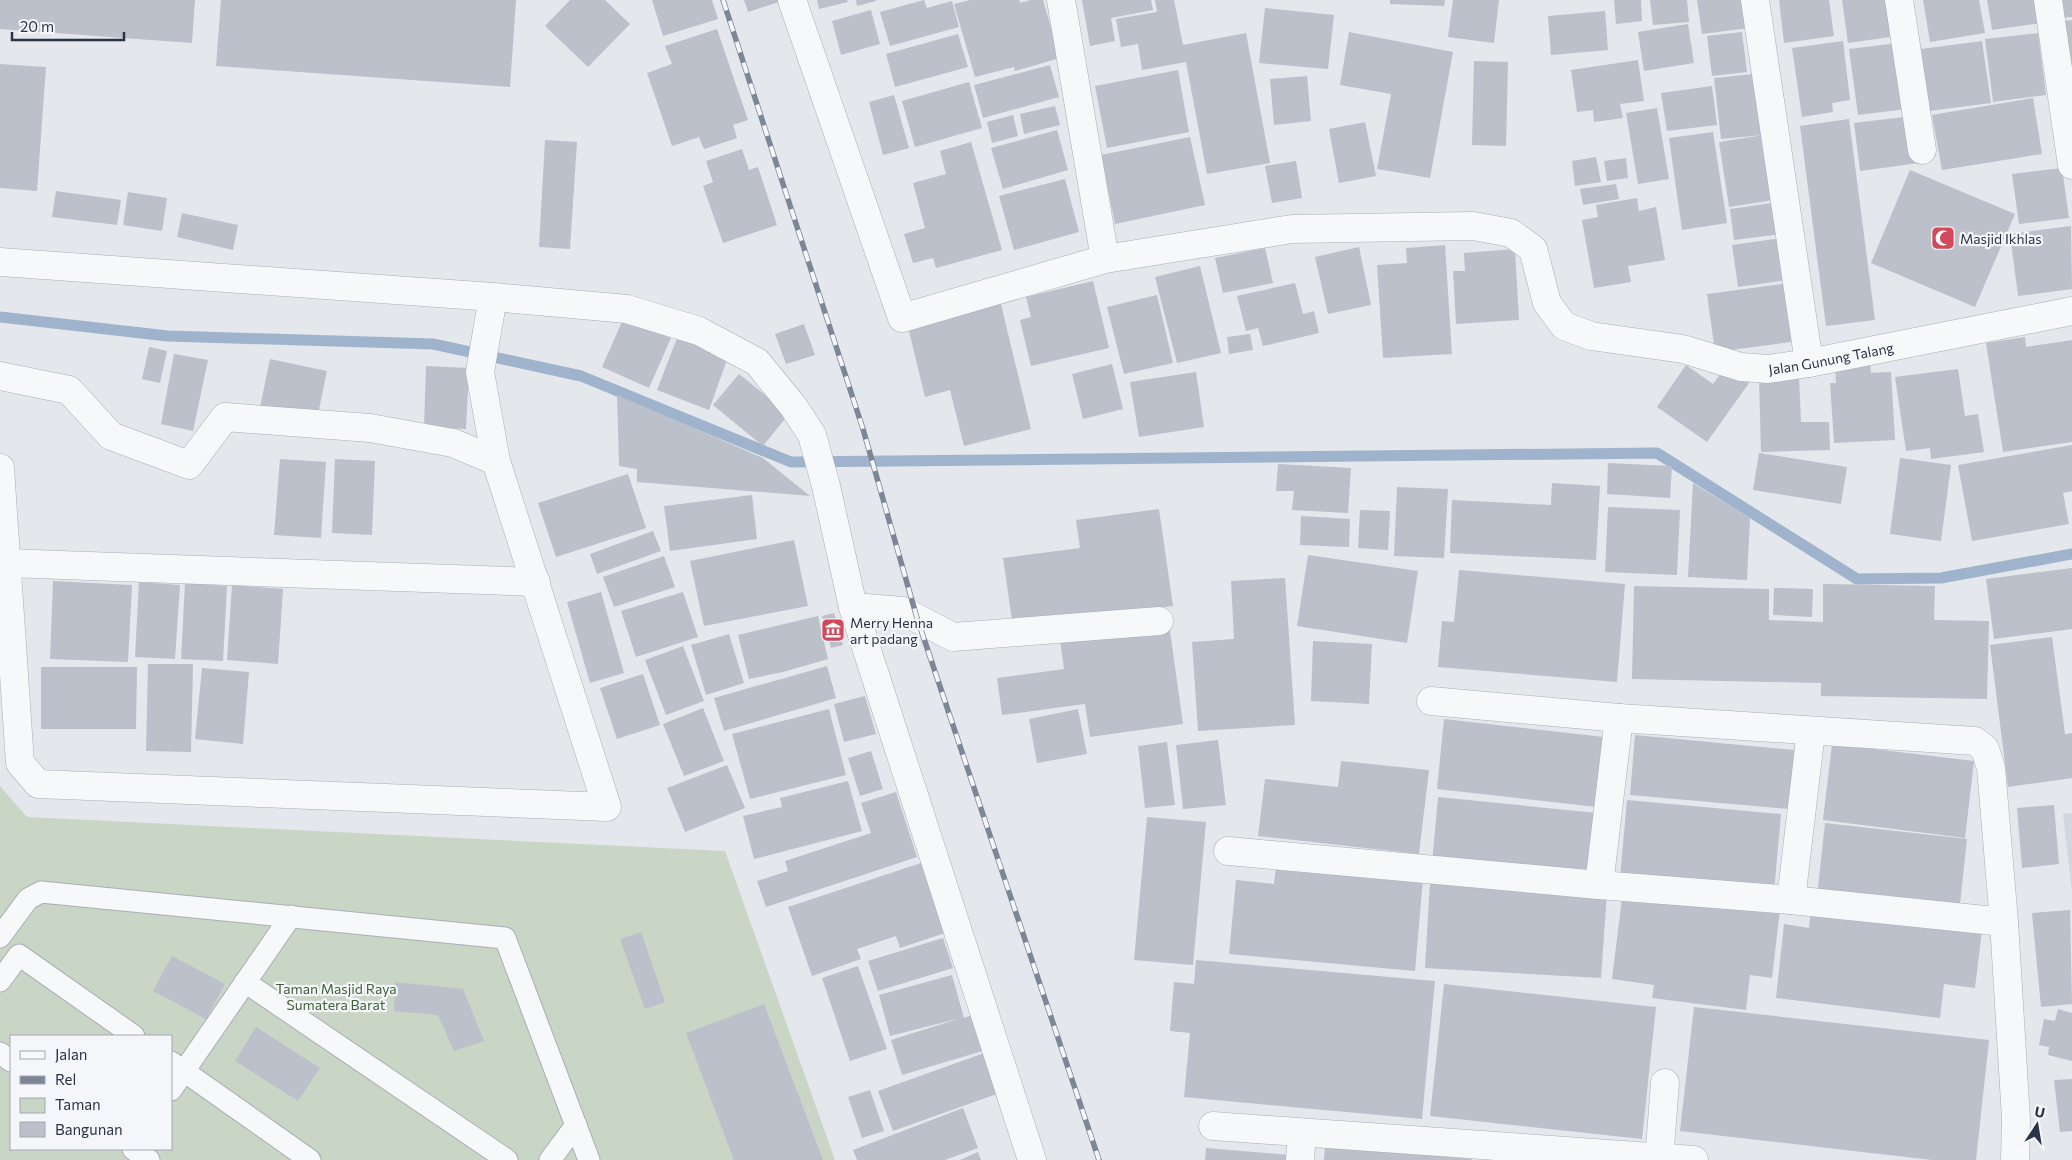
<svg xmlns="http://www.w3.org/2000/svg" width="2072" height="1160" viewBox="0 0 2072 1160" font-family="Commissioner,sans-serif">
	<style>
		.built { fill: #d2d6de }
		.green { fill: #c9d6c5; fill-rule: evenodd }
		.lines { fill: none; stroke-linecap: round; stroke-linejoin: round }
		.stream { stroke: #9fb4cc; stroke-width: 11 }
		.building { fill: #bbc0ca }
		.service-casing { stroke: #a9aeb7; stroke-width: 23 }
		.minor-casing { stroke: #a9aeb7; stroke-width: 29 }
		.service { stroke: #f7f8fa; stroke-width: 21 }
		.minor { stroke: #f7f8fa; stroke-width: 28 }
		.rail-casing { stroke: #7d8696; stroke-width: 5.5 }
		.rail { stroke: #f4f6f9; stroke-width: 4; stroke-dasharray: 11; stroke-linecap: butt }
		.labels { text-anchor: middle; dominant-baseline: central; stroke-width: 4.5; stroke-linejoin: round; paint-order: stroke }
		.poi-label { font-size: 14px; fill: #2b3445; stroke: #f4f6f9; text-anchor: start }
		.street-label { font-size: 14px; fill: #2b3445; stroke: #f4f6f9 }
		.park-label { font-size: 14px; fill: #3f6138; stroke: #f4f6f9 }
	</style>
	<rect width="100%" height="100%" fill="#e4e7ec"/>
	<path class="built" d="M2072,813V892L2063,814Z"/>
	<path class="green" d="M0,786L27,817L725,851L835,1160H0ZM11,1036H171V1149H11Z"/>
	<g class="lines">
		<path class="stream" d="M0,317L168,336L433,344L581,376L791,462L1657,453L1857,579L1941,578L2072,554"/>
	</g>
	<g class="building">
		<path d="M0,0H195L192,43L0,29Z"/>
		<path d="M221,0H516L510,87L216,66Z"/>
		<path d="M570,0H605L630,24L588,67L545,26Z"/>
		<path d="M652,0H712L718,19L663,36Z"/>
		<path d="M744,0H779V2L748,12Z"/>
		<path d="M817,0H847L848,2L819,9Z"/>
		<path d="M856,0H876V1L857,6Z"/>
		<path d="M924,0L927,8L952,1L959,27L890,46L880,12Z"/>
		<path d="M970,0H1019L1020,3L1030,0H1043L1060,58L1015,71L1014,67L975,77L954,4Z"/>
		<path d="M1082,0H1151L1153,10L1111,18L1115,41L1090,46Z"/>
		<path d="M1155,0H1174L1183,45L1246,33L1270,163L1207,174L1186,62L1142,70L1138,44L1121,47L1116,19L1157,12Z"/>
		<path d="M1390,0H1445L1444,6L1390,4Z"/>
		<path d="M1453,0H1499L1494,43L1448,37Z"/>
		<path d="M1614,0H1641L1642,21L1616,24Z"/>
		<path d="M1650,0H1687L1689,22L1653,25Z"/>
		<path d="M1697,0H1745L1749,28L1702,34Z"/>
		<path d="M1779,0H1829L1834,36L1784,43Z"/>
		<path d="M1842,0H1892L1894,19L1888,20L1890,37L1848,43Z"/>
		<path d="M1923,0H1979L1985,33L1930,42Z"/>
		<path d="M1987,0H2045L2049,22L1992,30Z"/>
		<path d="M2058,0H2072V17L2060,18Z"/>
		<path d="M1265,8L1334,15L1328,69L1259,63Z"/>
		<path d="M871,10L880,44L841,55L832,21Z"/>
		<path d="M1605,11L1608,50L1551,55L1548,16Z"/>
		<path d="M2072,20V76L2062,21Z"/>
		<path d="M1688,24L1694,63L1644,71L1638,32Z"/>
		<path d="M717,29L748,120L733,125L737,138L704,149L699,137L672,146L647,73L672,64L665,46Z"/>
		<path d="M1349,32L1453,52L1430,178L1377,169L1391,94L1340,85Z"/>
		<path d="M1742,32L1747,72L1712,76L1707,36Z"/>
		<path d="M2038,33L2046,95L1993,102L1985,39Z"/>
		<path d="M958,34L968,67L895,87L886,54Z"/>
		<path d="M1843,41L1850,100L1832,103L1833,112L1802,117L1792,48Z"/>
		<path d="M1982,41L1991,103L1929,111L1921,49Z"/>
		<path d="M1898,43L1906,109L1858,115L1849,49Z"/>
		<path d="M1638,60L1644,101L1620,104L1623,118L1594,122L1593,110L1577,112L1571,70Z"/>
		<path d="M1474,61L1508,62L1506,146L1472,145Z"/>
		<path d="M0,64L46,67L37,191L0,188Z"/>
		<path d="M1050,65L1059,97L983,118L974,85Z"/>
		<path d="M1178,70L1189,132L1107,148L1095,86Z"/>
		<path d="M1764,73L1780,199L1729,207L1719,142L1764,135L1721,139L1714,78Z"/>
		<path d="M1307,76L1311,121L1274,125L1270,79Z"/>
		<path d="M969,82L982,128L915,147L902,101Z"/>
		<path d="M1712,86L1717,125L1667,131L1661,93Z"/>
		<path d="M894,95L909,148L883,155L869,102Z"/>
		<path d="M2033,98L2042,154L1942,170L1932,115Z"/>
		<path d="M1055,106L1060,125L1024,134L1020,114Z"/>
		<path d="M1657,108L1669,179L1638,184L1626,113Z"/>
		<path d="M1013,115L1018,136L992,143L987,122Z"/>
		<path d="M1913,116L1919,163L1860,171L1854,123Z"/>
		<path d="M1849,119L1875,320L1826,326L1800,126Z"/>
		<path d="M1365,122L1376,176L1339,183L1329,129Z"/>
		<path d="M1057,130L1068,170L1003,189L991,148Z"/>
		<path d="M1713,132L1727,223L1682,230L1669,138Z"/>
		<path d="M1190,137L1205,205L1115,224L1101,155Z"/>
		<path d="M545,140L577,142L570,249L539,247Z"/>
		<path d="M971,142L1002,250L936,268L933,258L913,263L904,234L925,228L913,183L946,174L940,151Z"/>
		<path d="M742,149L749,170L758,167L777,225L723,243L703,186L713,182L706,161Z"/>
		<path d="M1596,157L1601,182L1575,186L1572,161Z"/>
		<path d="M1626,158L1628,178L1607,181L1604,161Z"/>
		<path d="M1296,161L1302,198L1272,203L1265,166Z"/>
		<path d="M2062,168L2069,218L2019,224L2012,174Z"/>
		<path d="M1910,170L2015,214L1975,307L1871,263Z"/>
		<path d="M1065,179L1079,232L1014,250L999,196Z"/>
		<path d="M1616,184L1619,199L1583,205L1580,189Z"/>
		<path d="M56,191L121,200L117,225L52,217Z"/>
		<path d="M128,192L167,198L162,231L123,225Z"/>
		<path d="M1637,198L1639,211L1656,207L1665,260L1628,266L1631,282L1594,288L1582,220L1598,217L1596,205Z"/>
		<path d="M1779,202L1783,234L1734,240L1730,209Z"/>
		<path d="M182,213L238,225L233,250L177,237Z"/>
		<path d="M2071,226L2072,289L2018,296L2010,234Z"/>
		<path d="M1788,237L1794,279L1738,287L1732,245Z"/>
		<path d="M1445,245L1452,354L1383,358L1377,265L1407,263L1406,248Z"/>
		<path d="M1359,247L1371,305L1328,314L1315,257Z"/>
		<path d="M1265,248L1273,283L1223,293L1215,258Z"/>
		<path d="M1515,249L1519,320L1456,324L1453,271H1465L1464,253Z"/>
		<path d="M1200,266L1221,353L1177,363L1155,277Z"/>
		<path d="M1093,281L1109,348L1031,366L1020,320L1031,317L1026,297Z"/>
		<path d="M1295,283L1303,314L1314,311L1319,333L1263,346L1258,328L1246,331L1237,296Z"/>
		<path d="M1789,283L1798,341L1715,352L1707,294Z"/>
		<path d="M1157,295L1173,363L1124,374L1107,307Z"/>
		<path d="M1000,300L1031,429L964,446L950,390L925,397L907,323Z"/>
		<path d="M624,317L671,338L649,388L602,367Z"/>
		<path d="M804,324L815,355L786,364L775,334Z"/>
		<path d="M1250,334L1253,350L1229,354L1227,337Z"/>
		<path d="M2025,337L2026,347L2072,340V442L2003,452L1986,343Z"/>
		<path d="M677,338L728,357L709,410L657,390Z"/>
		<path d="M149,347L167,351L160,383L142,379Z"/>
		<path d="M174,354L208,360L193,431L161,424Z"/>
		<path d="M270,359L327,371L317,419L260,407Z"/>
		<path d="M1870,363L1871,373L1891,372L1895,440L1834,443L1830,383H1836L1835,365Z"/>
		<path d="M1112,364L1123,409L1083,419L1072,374Z"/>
		<path d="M1686,365L1713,384L1726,366L1749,383L1707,442L1657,407Z"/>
		<path d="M426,366L469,368L466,429L424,427Z"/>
		<path d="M1958,369L1965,416L1978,414L1984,452L1931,459L1930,448L1906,451L1895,377Z"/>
		<path d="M1196,372L1204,427L1139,437L1130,382Z"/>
		<path d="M739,374L789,414L763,446L713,405Z"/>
		<path d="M1799,377L1801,422H1829L1830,450L1761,452L1759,379Z"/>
		<path d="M617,395L763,458L810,496L637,482V469L619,466Z"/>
		<path d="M2072,445V491L2063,493L2069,524L1972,541L1958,465Z"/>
		<path d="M1759,453L1847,467L1841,504L1753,490Z"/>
		<path d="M1900,458L1951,465L1941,541L1890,534Z"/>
		<path d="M280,459L326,462L321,538L274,535Z"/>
		<path d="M335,459L375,461L372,535L332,533Z"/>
		<path d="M1608,463L1672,466L1670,498L1607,494Z"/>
		<path d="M1278,464L1351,468L1348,513L1292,510L1294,491H1276Z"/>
		<path d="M628,474L646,528L556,557L538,503Z"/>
		<path d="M1552,483L1600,486L1596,560L1450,553L1452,500L1551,505Z"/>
		<path d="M1693,483L1750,518L1747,580L1688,577Z"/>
		<path d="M1397,487L1448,489L1444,558L1394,556Z"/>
		<path d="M752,495L757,539L670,551L664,506Z"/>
		<path d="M1608,507L1680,510L1677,575L1605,572Z"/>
		<path d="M1159,509L1173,606L1013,627L1003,558L1080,548L1076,520Z"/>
		<path d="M1360,510L1390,511L1388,550L1358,548Z"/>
		<path d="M1301,516L1350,519L1349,547L1300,545Z"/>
		<path d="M653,531L661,551L597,574L590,554Z"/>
		<path d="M794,540L808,606L704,626L690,561Z"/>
		<path d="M1308,555L1418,571L1407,643L1297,626Z"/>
		<path d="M664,556L675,587L614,607L603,577Z"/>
		<path d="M2072,568V629L1994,639L1986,579Z"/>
		<path d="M1459,570L1625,584L1617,682L1438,667L1442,621L1454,622Z"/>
		<path d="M1285,578L1295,725L1198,731L1192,642L1234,639L1231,581Z"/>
		<path d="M53,581L132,585L128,662L50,659Z"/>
		<path d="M139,582L180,585L175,659L135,657Z"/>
		<path d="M185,583L227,586L223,661L181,659Z"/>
		<path d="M1823,584L1935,586L1934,620L1989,621L1987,699L1821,696V683L1632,679L1634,586L1769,589V620L1823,622Z"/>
		<path d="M232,585L283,589L278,664L227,660Z"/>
		<path d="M1774,588L1813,589L1812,617L1773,615Z"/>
		<path d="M601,592L624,673L590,683L567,602Z"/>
		<path d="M683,592L698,637L636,657L621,611Z"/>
		<path d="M834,613L843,645L831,648L822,616Z"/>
		<path d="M818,616L828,659L783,672L749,679L738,635Z"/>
		<path d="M1169,624L1183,724L1090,737L1085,704L1002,715L997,678L1064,669L1060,640Z"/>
		<path d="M729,634L744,683L706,695L691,645Z"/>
		<path d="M2052,637L2065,734L2072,733V778L2008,787L1990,645Z"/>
		<path d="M1313,641L1372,644L1369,704L1311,701Z"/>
		<path d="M683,646L704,701L666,715L645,660Z"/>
		<path d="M148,664H193L191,752L146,751Z"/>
		<path d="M827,666L836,698L724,731L714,698Z"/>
		<path d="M41,667H137L136,729H41Z"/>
		<path d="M202,668L249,672L243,744L195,739Z"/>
		<path d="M643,674L660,725L617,739L600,688Z"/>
		<path d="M865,696L876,734L844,742L834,704Z"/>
		<path d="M703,708L724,761L684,776L663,724Z"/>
		<path d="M829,709L846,775L750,799L732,734Z"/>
		<path d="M1078,709L1087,754L1037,763L1029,719Z"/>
		<path d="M1444,719L1604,737L1596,807L1437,789Z"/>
		<path d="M1635,735L1794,750L1789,809L1630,795Z"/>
		<path d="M1218,740L1226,805L1183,809L1176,745Z"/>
		<path d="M1167,742L1175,805L1145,808L1138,746Z"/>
		<path d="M1832,744L1974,761L1965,838L1823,820Z"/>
		<path d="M871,751L883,789L860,796L848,758Z"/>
		<path d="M1341,761L1429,770L1419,854L1258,836L1265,779L1338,787Z"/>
		<path d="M727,765L745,808L685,832L667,788Z"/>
		<path d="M848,781L862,831L754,859L743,816L782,807L780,798Z"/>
		<path d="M896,792L917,857L766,907L757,881L788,871L785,861L871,833L861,803Z"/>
		<path d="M1438,797L1597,813L1590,879L1432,864Z"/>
		<path d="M1627,800L1781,814L1774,892L1620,877Z"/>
		<path d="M2054,805L2059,864L2022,868L2017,808Z"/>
		<path d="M1147,817L1206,822L1193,965L1134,960Z"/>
		<path d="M1825,823L1967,839L1959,913L1817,897Z"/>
		<path d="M921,863L945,933L900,948L896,936L857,949L861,959L812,976L788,907Z"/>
		<path d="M1276,865L1423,879L1415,971L1229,954L1236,880L1274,884Z"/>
		<path d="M1430,882L1607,893L1601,978L1425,968Z"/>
		<path d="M1623,890L1780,910L1772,978L1750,975L1746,1010L1652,998L1654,985L1612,979Z"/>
		<path d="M1811,910L1982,930L1975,988L1944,984L1940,1018L1776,998L1784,924L1809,928Z"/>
		<path d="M2070,910L2072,1004L2041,1007L2032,913Z"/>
		<path d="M641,932L665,1002L645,1009L620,939Z"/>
		<path d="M943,938L953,968L878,991L868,961Z"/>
		<path d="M172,956L225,984L206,1019L153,991Z"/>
		<path d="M1196,960L1435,981L1422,1119L1184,1097L1190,1033L1170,1031L1174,982L1194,984Z"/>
		<path d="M858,966L887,1049L850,1061L822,978Z"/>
		<path d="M952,975L964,1018L978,1013L989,1049L902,1075L891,1040L961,1018L890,1036L879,995Z"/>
		<path d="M395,982L463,989L484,1041L454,1051L438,1015L394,1011Z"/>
		<path d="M1444,984L1656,1007L1642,1139L1430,1116Z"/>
		<path d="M764,1004L823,1160H734L686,1033Z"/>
		<path d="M1694,1007L1989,1040L1976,1160H1932L1680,1131Z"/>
		<path d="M2058,1009L2072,1013V1061L2048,1055L2049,1047L2039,1045L2044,1019L2055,1021Z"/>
		<path d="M256,1027L320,1068L298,1101L235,1061Z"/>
		<path d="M990,1051L1005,1091L893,1131L878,1091Z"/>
		<path d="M2072,1079V1131L2060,1132L2054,1080Z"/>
		<path d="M870,1090L884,1131L862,1138L848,1097Z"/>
		<path d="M963,1108L978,1148L945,1160H857L853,1150Z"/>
		<path d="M1325,1146L1472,1159V1160H1324Z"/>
		<path d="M1206,1148L1290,1155L1289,1160H1205Z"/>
		<path d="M978,1152L981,1160H960Z"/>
	</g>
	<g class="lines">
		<g class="service-casing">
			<g id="service">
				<path d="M0,937L28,899L41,892L505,938L589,1160"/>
				<path d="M0,981L19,955L134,1036"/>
				<path d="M245,982L507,1160"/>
				<path d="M0,1053L11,1061"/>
				<path d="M171,1062L310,1160"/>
				<path d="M171,1090L291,916"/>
				<path d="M133,1149L149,1160"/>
				<path d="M550,1160L576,1125"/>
			</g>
		</g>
		<g class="minor-casing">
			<g id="minor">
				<path id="s1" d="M792,0L902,318L1105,259L1292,229L1473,226L1511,233L1533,249L1547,303L1564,326L1591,336L1683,349L1741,367L1768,369L1809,363L2072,311"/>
				<path d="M1061,0L1105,259"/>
				<path d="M1755,0L1809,363"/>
				<path d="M1899,0L1922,150"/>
				<path d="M2048,0L2072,165"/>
				<path d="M0,262L493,297L627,309L699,331L757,362L793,406L812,435L826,486L853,607L1032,1160"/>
				<path d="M0,376L69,390L111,436L189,465L225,417L370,428L453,443L496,461L480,372L493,297"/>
				<path d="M0,468L20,763L38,784L607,807L496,461"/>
				<path d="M6,563L536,582"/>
				<path d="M853,607L903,611L953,637L1159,621"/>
				<path d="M1431,701L1619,718L1975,741L1985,749L1991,768L2004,922L2016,1119L2015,1160"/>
				<path d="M1228,851L1599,885L1791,900L2004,922"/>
				<path d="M1599,885L1619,718"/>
				<path d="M1791,900L1811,731"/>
				<path d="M1213,1126L1694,1160"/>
				<path d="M1300,1160L1302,1134"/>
				<path d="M1659,1160L1665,1083"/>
			</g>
		</g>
		<use href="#service" class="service"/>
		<use href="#minor" class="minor"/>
		<g class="rail-casing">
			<path id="rail" d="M723,0L863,429L917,618L1099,1160"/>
		</g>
		<use href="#rail" class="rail"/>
	</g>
	<defs>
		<g id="mosque-square" transform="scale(1.25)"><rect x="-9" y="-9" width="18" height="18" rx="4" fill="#d1495b" stroke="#f4f6f9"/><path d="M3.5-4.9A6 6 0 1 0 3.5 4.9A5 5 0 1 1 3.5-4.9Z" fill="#fff"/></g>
		<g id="museum-square" transform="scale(1.25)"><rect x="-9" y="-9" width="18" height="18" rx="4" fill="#d1495b" stroke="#f4f6f9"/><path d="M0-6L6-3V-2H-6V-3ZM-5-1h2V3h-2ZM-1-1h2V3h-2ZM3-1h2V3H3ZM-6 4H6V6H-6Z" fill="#fff"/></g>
	</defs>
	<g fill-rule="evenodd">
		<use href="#mosque-square" x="1943" y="238"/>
		<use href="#museum-square" x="833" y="630"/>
	</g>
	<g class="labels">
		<g class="poi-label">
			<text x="1960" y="238">Masjid Ikhlas</text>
			<text x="850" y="622">Merry Henna<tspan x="850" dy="16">art padang</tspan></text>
		</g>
		<g class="street-label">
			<text stroke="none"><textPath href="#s1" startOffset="1342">Jalan Gunung Talang</textPath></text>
		</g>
		<g class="park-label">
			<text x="336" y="988">Taman Masjid Raya<tspan x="336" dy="16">Sumatera Barat</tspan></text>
		</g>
	</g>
	<rect x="10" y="1035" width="162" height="115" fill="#f4f6f9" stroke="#a4a8b1"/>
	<rect x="20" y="1051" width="25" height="8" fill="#f7f8fa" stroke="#a4a8b1"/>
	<text x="55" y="1060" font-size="15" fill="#2b3445">Jalan</text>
	<rect x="20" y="1076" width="25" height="8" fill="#7d8696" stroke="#a4a8b1"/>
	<text x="55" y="1085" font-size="15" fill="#2b3445">Rel</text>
	<rect x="20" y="1098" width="25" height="15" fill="#c9d6c5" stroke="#a4a8b1"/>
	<text x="55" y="1110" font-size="15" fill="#2b3445">Taman</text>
	<rect x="20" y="1122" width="25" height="15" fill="#bbc0ca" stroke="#a4a8b1"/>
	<text x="55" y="1135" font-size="15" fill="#2b3445">Bangunan</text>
	<g transform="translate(2037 1125) rotate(12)" stroke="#f4f6f9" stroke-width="4" paint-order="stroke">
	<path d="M0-4L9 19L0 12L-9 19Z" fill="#2b3445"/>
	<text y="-8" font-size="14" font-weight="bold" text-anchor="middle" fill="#2b3445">U</text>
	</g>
	<path d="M12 32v8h112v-8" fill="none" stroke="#2b3445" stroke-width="2.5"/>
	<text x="20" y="32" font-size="15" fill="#2b3445" stroke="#f4f6f9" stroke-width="4" paint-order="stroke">20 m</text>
</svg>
